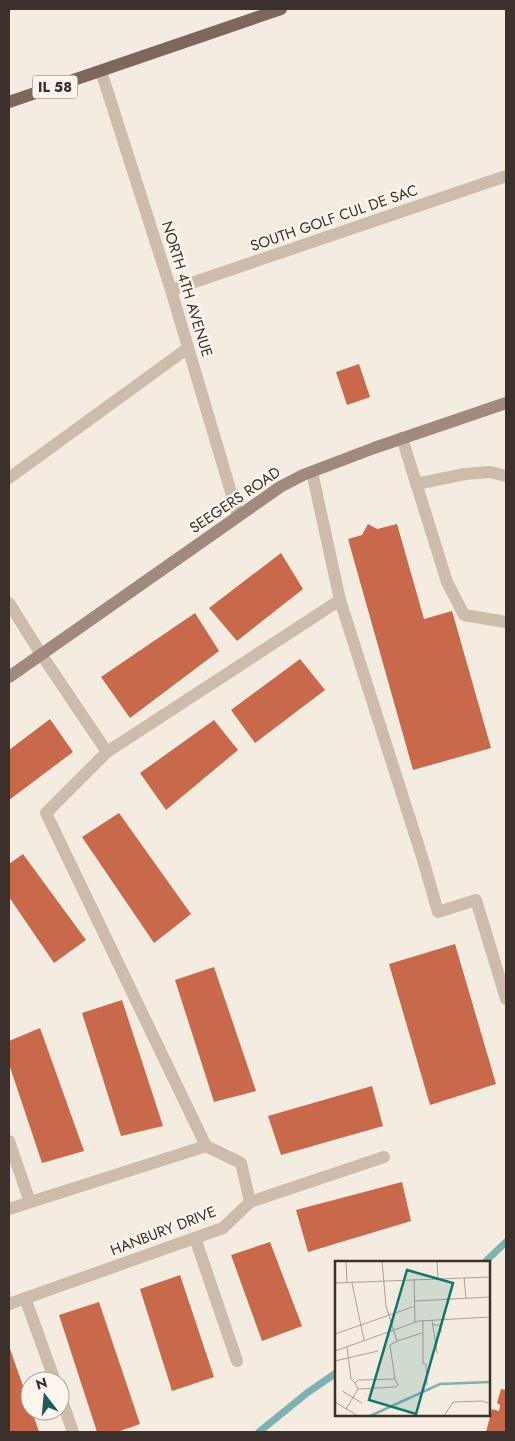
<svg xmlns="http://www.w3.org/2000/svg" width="515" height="1441" viewBox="0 0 515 1441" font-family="Jost,sans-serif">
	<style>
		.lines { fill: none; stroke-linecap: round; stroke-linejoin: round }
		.stream { stroke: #7fb0b2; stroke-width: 7 }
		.building { fill: #c8694b }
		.lane { stroke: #cdbbac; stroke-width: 12 }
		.street { stroke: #cdbbac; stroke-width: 12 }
		.secondary { stroke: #a18a7d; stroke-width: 12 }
		.primary { stroke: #7d675c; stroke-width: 12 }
		.labels { text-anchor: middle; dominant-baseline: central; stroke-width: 5; stroke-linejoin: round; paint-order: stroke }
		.shield { fill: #fbf5ee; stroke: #756b66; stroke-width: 1 }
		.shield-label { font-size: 14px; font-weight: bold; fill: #3b302b }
		.street-label { font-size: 15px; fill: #3b302b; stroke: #fbf5ee }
		.inset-river { fill: none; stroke: #7fb0b2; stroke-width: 2.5 }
		.inset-road { fill: none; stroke: #aaa098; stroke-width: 1 }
		.view { fill: #0f766e; fill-opacity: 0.15; stroke: #0f766e; stroke-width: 2.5 }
		.inset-edge { fill: none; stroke: #3b302b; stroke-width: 2.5 }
	</style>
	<rect width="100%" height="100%" fill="#f4ebe1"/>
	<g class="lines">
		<g class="stream">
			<path d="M485,1262L506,1242"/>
			<path d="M259,1432L307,1393L336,1373"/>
		</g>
	</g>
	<g class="building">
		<path d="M359,364L370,397L347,405L336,372Z"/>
		<path d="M368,524L377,529L397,524L424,619L452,611L491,748L413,770L348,539L362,535Z"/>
		<path d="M281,553L303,589L237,641L209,608Z"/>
		<path d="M195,613L219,651L130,718L101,677Z"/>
		<path d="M300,659L325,690L255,743L231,710Z"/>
		<path d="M50,719L73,752L9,800V750Z"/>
		<path d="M214,720L238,750L166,810L140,773Z"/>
		<path d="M119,813L191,914L154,943L82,837Z"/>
		<path d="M23,854L86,940L54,963L9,897V864Z"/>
		<path d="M455,944L496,1084L430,1105L389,964Z"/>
		<path d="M214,967L256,1091L214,1102L175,980Z"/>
		<path d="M122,1000L163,1126L121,1136L82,1013Z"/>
		<path d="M40,1028L84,1151L42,1163L9,1064V1041Z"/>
		<path d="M372,1086L383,1126L281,1155L268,1116Z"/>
		<path d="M402,1182L411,1221L308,1252L296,1210Z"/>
		<path d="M270,1242L302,1326L262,1341L231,1255Z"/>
		<path d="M180,1275L214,1377L172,1391L140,1289Z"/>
		<path d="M99,1302L140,1424L117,1432H97L59,1315Z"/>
		<path d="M9,1346L30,1406V1411H32L39,1432H9Z"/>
		<path d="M501,1389L506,1390V1432H486L492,1409L499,1411L500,1405L497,1403Z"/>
	</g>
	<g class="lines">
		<g class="lane">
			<path d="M402,438L447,582L464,615L506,622"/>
			<path d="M312,472L340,600L424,863L438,912L476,900L506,999"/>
			<path d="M9,478L188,348"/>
			<path d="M416,484L465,474L490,472L506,476"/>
			<path d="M41,654L107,752L46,813L206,1146"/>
			<path d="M107,752L340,600"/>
			<path d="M9,1141L30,1202"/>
			<path d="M250,1202L384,1157"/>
			<path d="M195,1238L237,1361"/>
			<path d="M25,1298L55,1381"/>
			<path d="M60,1395L73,1432"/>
		</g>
		<g class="street">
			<path d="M101,71L171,290L238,516"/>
			<path d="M171,290L506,176"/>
			<path d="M9,603L41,654"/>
			<path d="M9,1209L206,1146L241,1163L250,1202L223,1228L9,1304"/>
		</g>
		<path class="secondary" d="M9,677L280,487L303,475L374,448L506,403"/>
		<path class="primary" d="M9,102L281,9"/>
	</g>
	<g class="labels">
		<rect class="shield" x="32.5" y="75.5" width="45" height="23" rx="4"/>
		<g class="shield-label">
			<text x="55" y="87">IL 58</text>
		</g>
		<g class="street-label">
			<text transform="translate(334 218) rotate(-19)">SOUTH GOLF CUL DE SAC</text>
			<text transform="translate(187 289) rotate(73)">NORTH 4TH AVENUE</text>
			<text transform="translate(235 500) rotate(-34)">SEEGERS ROAD</text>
			<text transform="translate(163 1231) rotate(-21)">HANBURY DRIVE</text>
		</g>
	</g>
	<g transform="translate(335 1261)">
		<rect width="155" height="155" fill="#f4ebe1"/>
		<path class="inset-river" d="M35,155L105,123L155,121"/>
		<path class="inset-road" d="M11,0L12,21M47,0L51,45L62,80L55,84L60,118M102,0L103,17M129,16L131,37M79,18L80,62M0,22L155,16M17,22L29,79M80,40L155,36M97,59L102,92M88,60V103H91L92,124M97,63L106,65V72M0,73L80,45M62,80L87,72M12,86L16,118L20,122M0,90L84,60L155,56M0,100L43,90M60,118L63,124L60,126L23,128L20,122L23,119ZM7,130L27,142M0,141L23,155M11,148L23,128M109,155L118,141L148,140L155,143"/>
		<path class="view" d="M72,9L118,22L81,153L34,139Z"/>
		<rect width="155" height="155" class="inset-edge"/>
	</g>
	<rect width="515" height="1441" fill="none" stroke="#3b302b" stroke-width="20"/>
	<g transform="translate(45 1396) rotate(344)"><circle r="24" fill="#fbf5ee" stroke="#aea6a0"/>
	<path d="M0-4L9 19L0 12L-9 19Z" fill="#1f5a5e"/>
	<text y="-8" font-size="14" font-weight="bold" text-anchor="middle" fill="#3b302b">N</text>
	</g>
</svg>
